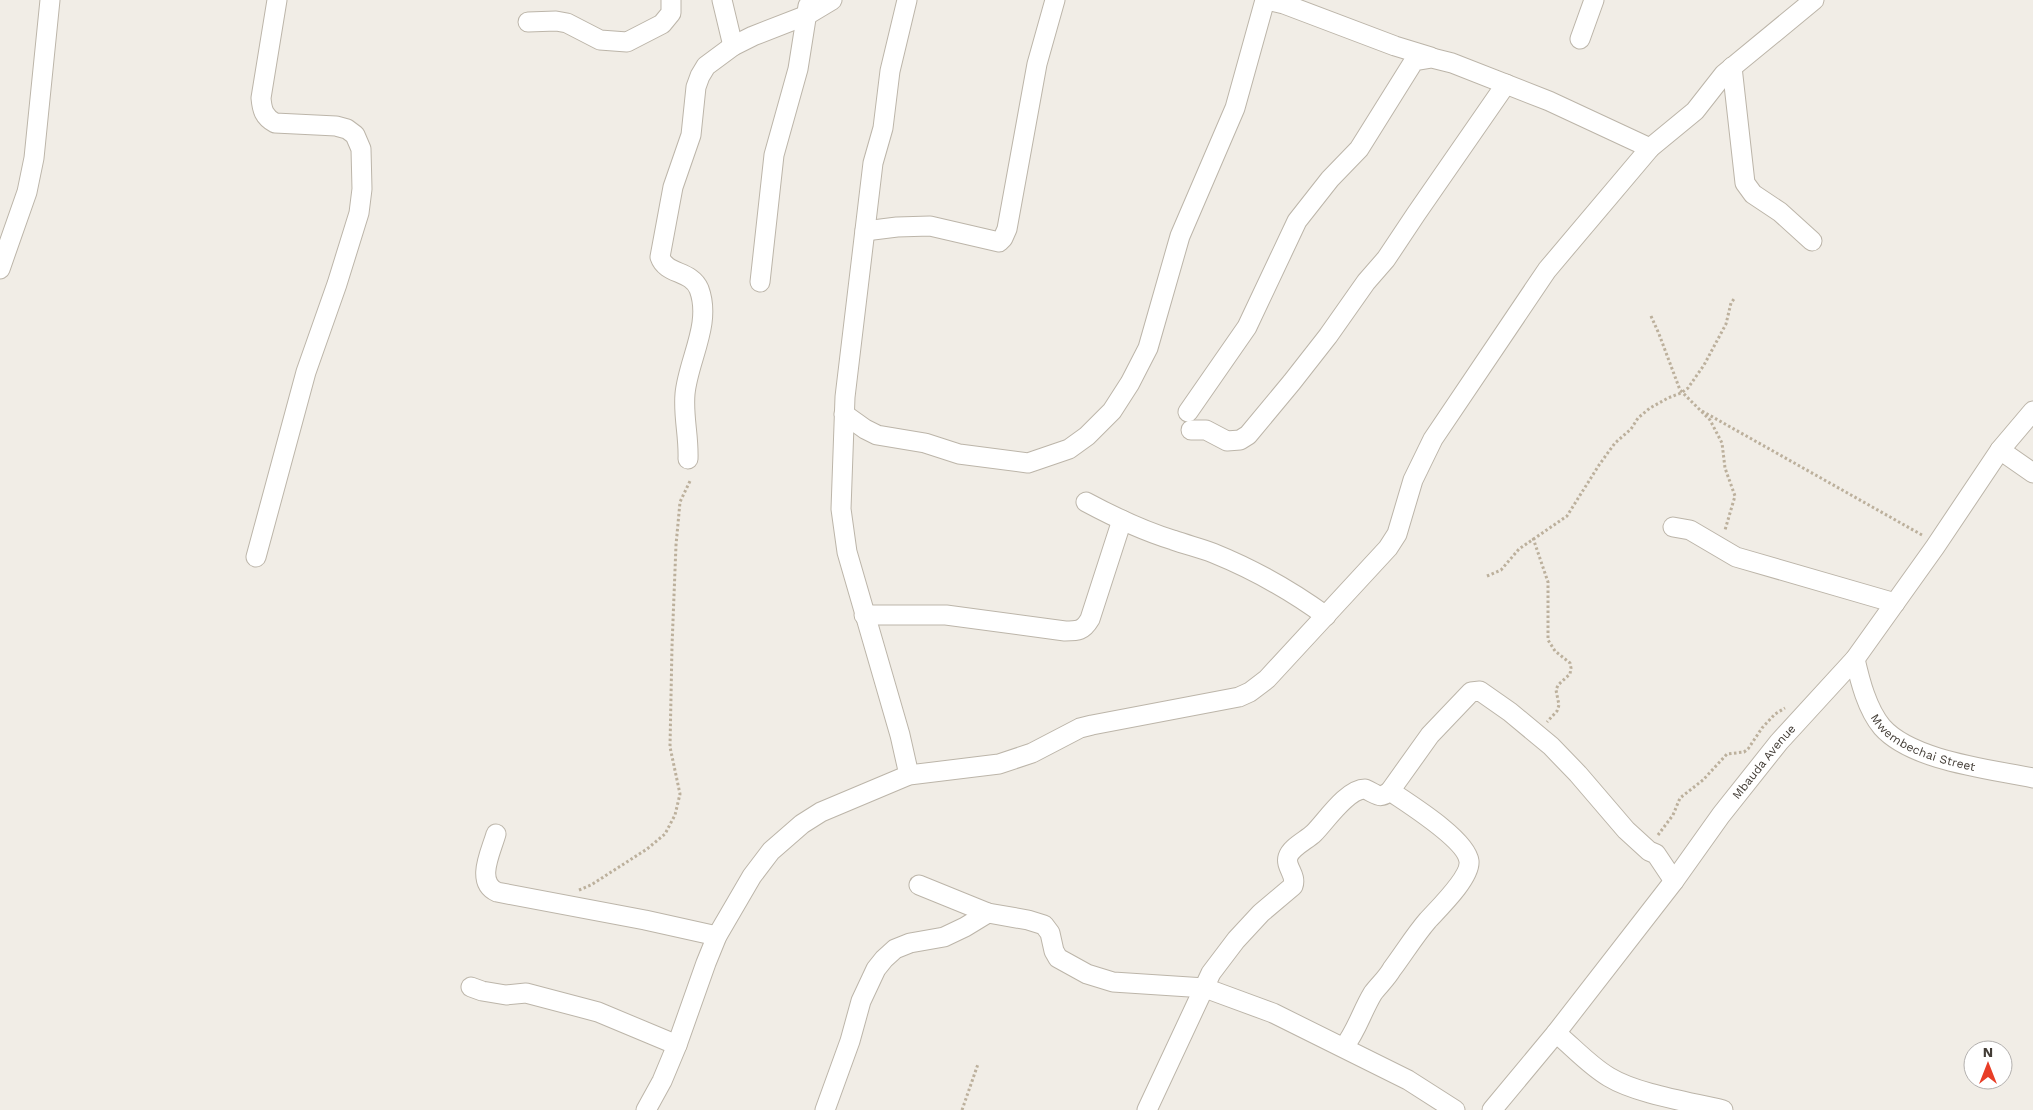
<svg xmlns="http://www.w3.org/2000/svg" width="2033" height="1110" viewBox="0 0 2033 1110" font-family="'Work Sans',sans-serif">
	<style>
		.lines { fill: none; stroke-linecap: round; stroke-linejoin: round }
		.minor-casing { stroke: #bcb5a9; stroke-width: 21 }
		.path { stroke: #bcb09c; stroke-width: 3; stroke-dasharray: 2.5 2.5; stroke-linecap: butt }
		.minor { stroke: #fff; stroke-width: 19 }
		.labels { text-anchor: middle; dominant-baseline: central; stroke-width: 4.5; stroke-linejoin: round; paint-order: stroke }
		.street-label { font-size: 12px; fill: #433d36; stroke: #fff }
	</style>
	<rect width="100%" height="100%" fill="#f1ede6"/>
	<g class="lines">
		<g class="minor-casing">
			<g id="minor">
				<path d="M722,0L733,46"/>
				<path d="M907,0L890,71L883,128L873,163L845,397L841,509L847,552L900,735L909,775"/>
				<path d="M1267,0L1284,4L1395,46L1431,57"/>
				<path d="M528,22L556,21L567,23L600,40L627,42L662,24L671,13V0"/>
				<path d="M1580,39L1594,0"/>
				<path d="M1732,67L1745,183L1753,194L1780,212L1812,241"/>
				<path d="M865,231L897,227L930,226L999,242L1003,238L1007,229L1037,64L1055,0"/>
				<path d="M0,269L27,192L34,158L50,0"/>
				<path d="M760,282L774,155L798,69L808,6"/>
				<path d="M1188,412L1247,327L1297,221L1330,179L1359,149L1414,61L1432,58L1452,63L1549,101L1650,148"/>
				<path d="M844,414L865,429L877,435L925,443L959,454L1028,463L1069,449L1087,436L1112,411L1130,383L1148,348L1180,236L1235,108L1265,0"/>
				<path d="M1191,430H1206L1227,441L1240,440L1248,435L1292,382L1328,336L1366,282L1386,259L1416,214L1506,84"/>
				<path d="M2000,450L2033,473"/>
				<path d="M688,459C689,437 683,416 685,394C688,360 712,324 699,289C691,270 666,275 660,257L673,187L691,135L696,87L700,76L706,66L733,46L753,36L807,15L832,0"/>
				<path d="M1086,502C1114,517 1143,531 1173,540C1187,545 1200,548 1213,553C1255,570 1289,589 1326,616"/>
				<path d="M1673,527L1690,530L1736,557L1895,603"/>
				<path d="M256,557L306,372L337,284L359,213L362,189L361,149L355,135L347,129L336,126L275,123C264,117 262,110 261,98L277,0"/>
				<path d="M864,615H946L1065,631C1078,631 1083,631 1090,619L1122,520"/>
				<path id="s1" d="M1855,659C1860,681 1867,709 1882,727C1912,761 1990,769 2033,778"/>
				<path d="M496,834C491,852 475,882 497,892L645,920L717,936"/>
				<path d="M919,885L988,913L1028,920L1044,925L1050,933L1054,951L1058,958L1087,974L1113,982L1205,988L1273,1013L1408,1080L1455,1110"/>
				<path d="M471,987L482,991L506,995L526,993L598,1012L677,1045"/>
				<path d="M1556,1033C1573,1047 1590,1066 1609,1077C1637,1094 1690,1102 1723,1110"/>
				<path d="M1344,1047C1357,1030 1362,1011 1373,993C1379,985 1387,978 1392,969C1404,953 1415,935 1428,920C1439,908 1471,877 1469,861C1466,839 1409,804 1390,791"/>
				<path d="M646,1110L662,1081L677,1045L706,963L717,936L752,876L771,851L802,824L821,812L909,775L999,764L1032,753L1080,728L1092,725L1239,697L1250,692L1267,679L1388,548L1397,534L1413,480L1433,439L1547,270L1650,148L1695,111L1724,74L1814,0"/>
				<path d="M825,1110L850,1041L861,1001L876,969L884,959L895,949L910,943L944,937L965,927L988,913"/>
				<path d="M1147,1110L1211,973L1236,940L1261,913L1293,886C1297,875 1285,867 1288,857C1291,847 1307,840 1314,833C1326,821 1347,789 1365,789C1377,794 1379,800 1390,791L1430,735L1471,692L1480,691L1510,712L1551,746L1578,774L1626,830L1649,851L1656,854L1674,881"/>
				<path id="s2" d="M1492,1110L1556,1033L1674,881L1721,815L1779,742L1855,659L1935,547L2000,450L2033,411"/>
			</g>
		</g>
		<g class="path">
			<path d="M1651,316L1659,334L1680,390L1710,420L1722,443L1725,468L1735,496L1725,530"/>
			<path d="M1702,411L1922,535"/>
			<path d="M1533,538L1548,582V640L1555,651L1570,663L1571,668L1570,674L1558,685L1556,690L1559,705L1557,711L1547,722"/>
			<path d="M1487,576L1501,570L1519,549L1567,516L1599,465L1615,443L1631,429L1638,418L1650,408L1668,398L1681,393L1688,388L1704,365L1726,324L1731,303L1734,299"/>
			<path d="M1658,835L1673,815L1680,798L1703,780L1727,754L1744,752L1748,749L1762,728L1775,714L1785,708"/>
			<path d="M579,890L591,885L647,849L665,834L675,815L680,794L670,747L672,646L676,545L680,502L691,479"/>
			<path d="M962,1110L978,1064"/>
		</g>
		<use href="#minor" class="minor"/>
	</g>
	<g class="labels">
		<g class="street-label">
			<text stroke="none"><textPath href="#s1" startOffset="118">Mwembechai Street</textPath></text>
			<text stroke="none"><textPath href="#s2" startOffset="442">Mbauda Avenue</textPath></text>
		</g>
	</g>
	<g transform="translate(1988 1065)"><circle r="24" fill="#ffffff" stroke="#b4b1af"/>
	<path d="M0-4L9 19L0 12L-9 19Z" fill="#e83d26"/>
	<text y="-8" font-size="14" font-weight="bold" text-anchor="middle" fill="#433d36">N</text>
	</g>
</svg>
